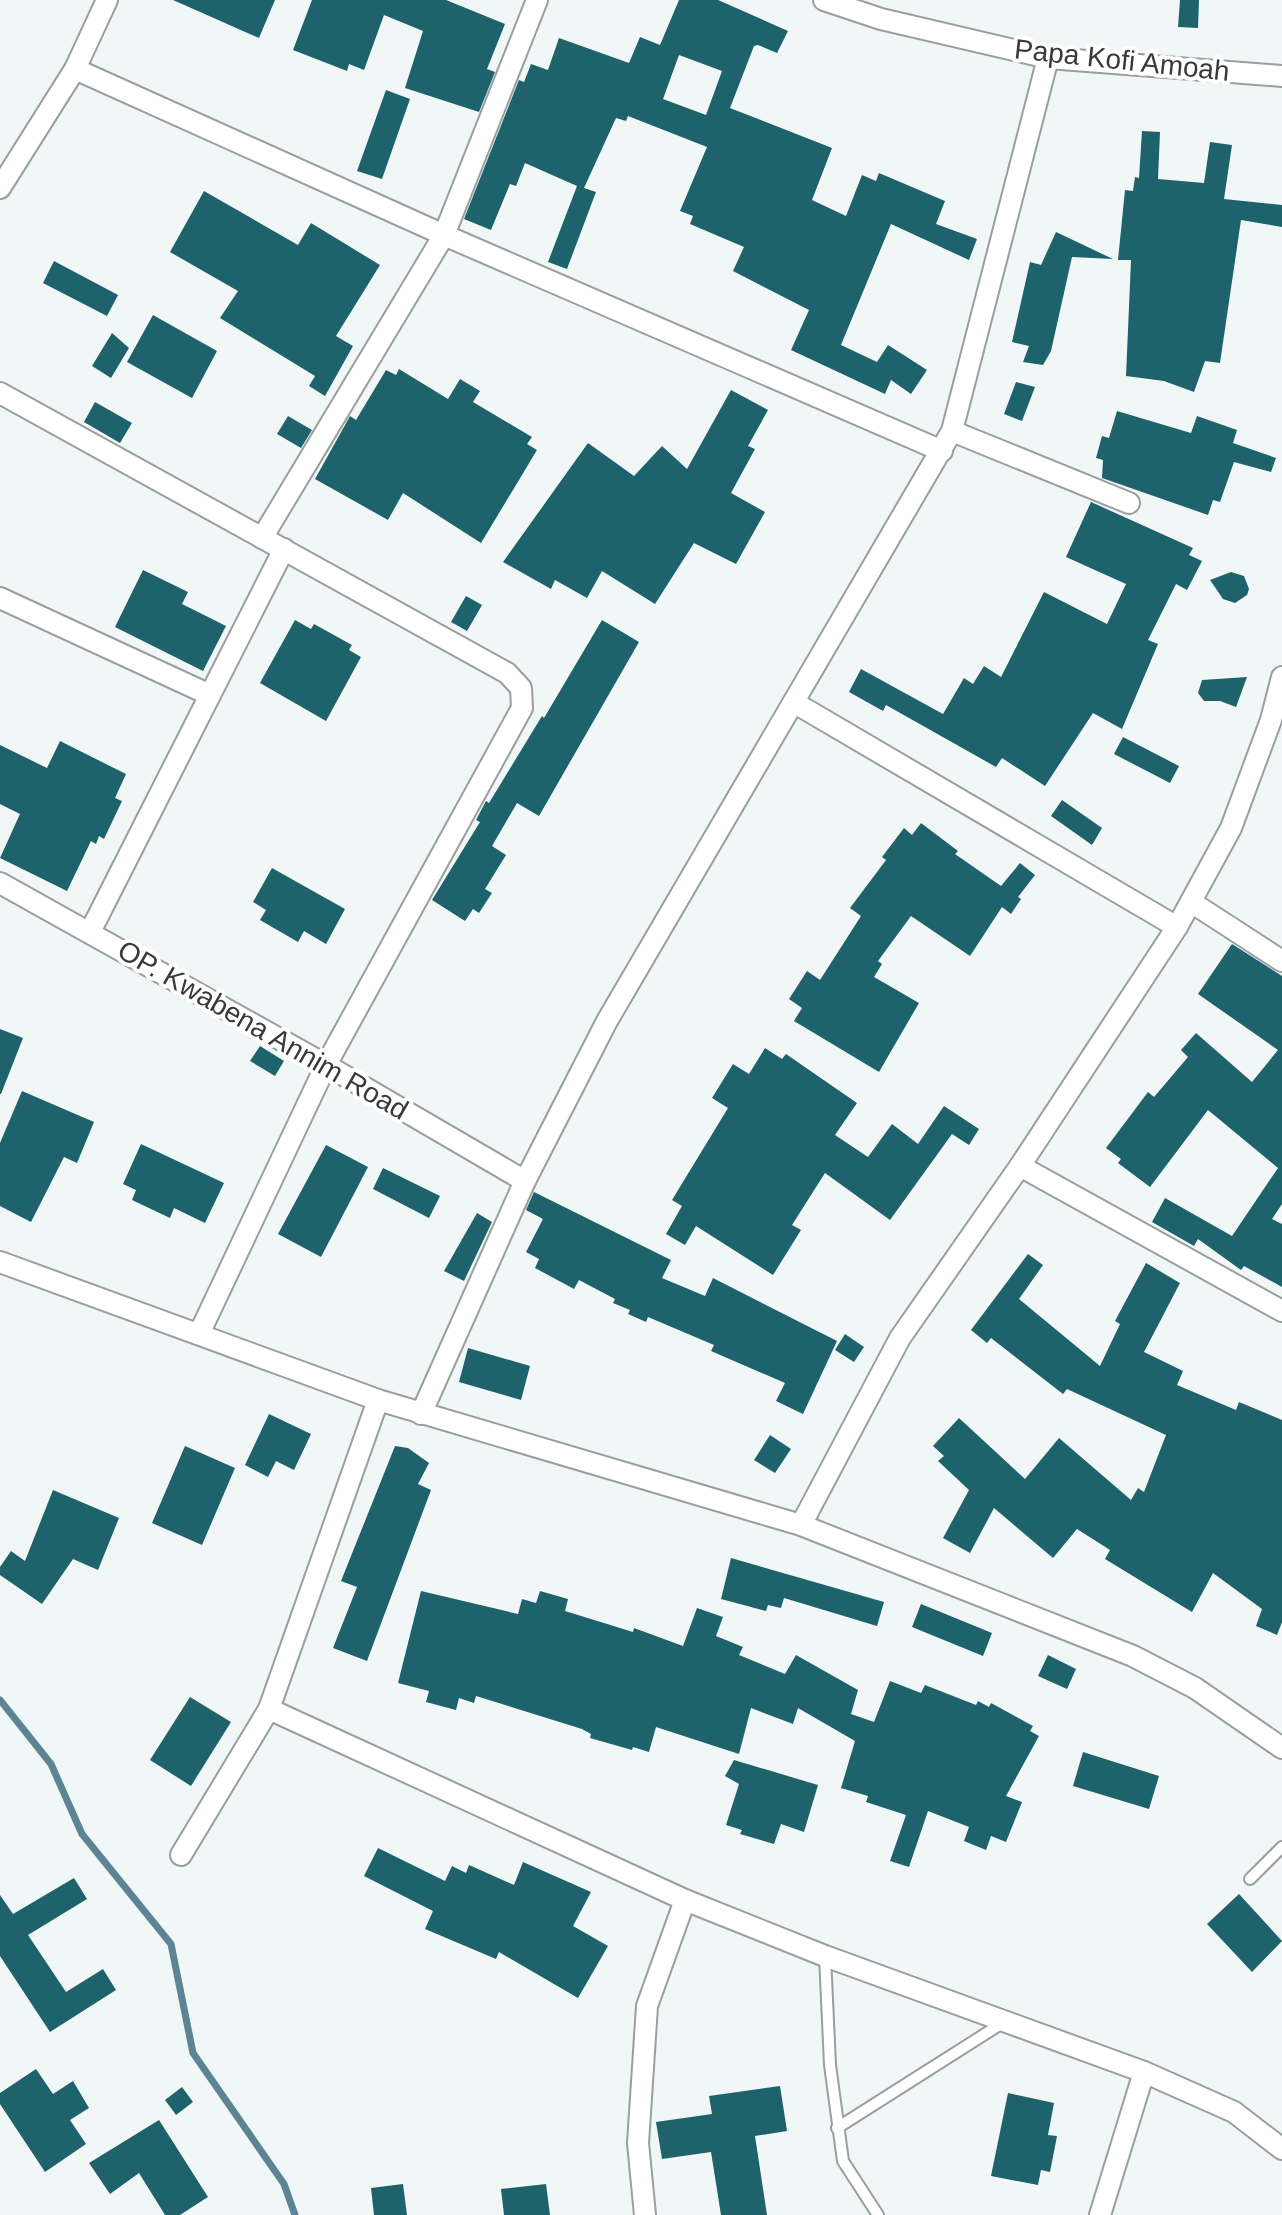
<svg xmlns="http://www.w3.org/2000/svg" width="1282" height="2215" viewBox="0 0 1282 2215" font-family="Helvetica,sans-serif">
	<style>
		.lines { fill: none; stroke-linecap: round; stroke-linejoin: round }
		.stream { stroke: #5d8495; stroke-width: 7 }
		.building { fill: #1e626b; fill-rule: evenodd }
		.lane-casing { stroke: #999f9e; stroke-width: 14 }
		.street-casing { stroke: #999f9e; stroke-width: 24 }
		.lane { stroke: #fff; stroke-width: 10 }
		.street { stroke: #fff; stroke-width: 20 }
		.labels { text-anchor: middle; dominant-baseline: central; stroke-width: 8; stroke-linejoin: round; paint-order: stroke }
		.street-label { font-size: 28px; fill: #383a3a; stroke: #fff }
	</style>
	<rect width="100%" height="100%" fill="#f1f7f7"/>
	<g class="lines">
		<path class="stream" d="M0,1700L51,1764L82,1834L171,1944L193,2053L284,2184L295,2215"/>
	</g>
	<g class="building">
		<path d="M173,0H275L259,38Z"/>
		<path d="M312,0H446L505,24L487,69L495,72L479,112L405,88L423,31L384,15L364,70L349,64L347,71L293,50Z"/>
		<path d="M679,0H718L788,31L777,53L758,45L754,46L730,108L832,148L812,200L846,216L862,175L876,181L879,173L945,201L936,224L977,239L969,260L891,224L841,345L877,362L888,345L927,370L911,394L891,380L885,394L791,350L809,310L733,271L744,247L690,224L693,216L680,211L707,147L628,116L626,121L616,118L584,188L596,192L567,269L548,262L577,186L525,163L516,186L510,184L491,230L464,219L519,80L524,82L531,64L548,70L559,38L629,63L640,37L660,45ZM679,55L722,71L706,115L663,99Z"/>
		<path d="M1180,0H1199L1198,28L1178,27Z"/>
		<path d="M386,90L410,99L382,179L357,171Z"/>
		<path d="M1142,131L1160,132L1158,179L1204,183L1210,142L1232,145L1224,199L1282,205V227L1241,220L1220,363L1205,361L1194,392L1164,381L1126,376L1131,260H1118L1125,190L1133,191L1135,177L1139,178Z"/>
		<path d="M204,191L298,245L311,223L380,265L336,336L353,346L325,396L309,386L315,376L220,318L238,291L170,252Z"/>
		<path d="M1056,232L1113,259L1072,257L1051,351L1043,365L1023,362L1029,346L1012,342L1030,262L1041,265Z"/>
		<path d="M54,261L118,295L107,316L43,283Z"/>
		<path d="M153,315L217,351L192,398L127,362Z"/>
		<path d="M112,333L129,348L111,378L92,366Z"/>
		<path d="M399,369L448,399L460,379L480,391L473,402L532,437L527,444L537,450L481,543L403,493L388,520L315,479L350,416L356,420L386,370L396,375Z"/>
		<path d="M1016,382L1035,387L1022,421L1004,414Z"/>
		<path d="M731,390L768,410L748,446L755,449L731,493L765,512L736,564L694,543L655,604L602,571L587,598L555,580L551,589L503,562L588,443L634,476L662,446L687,469Z"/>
		<path d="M95,402L132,423L120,443L84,422Z"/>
		<path d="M1117,411L1191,433L1197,416L1237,430L1233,443L1276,458L1271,472L1234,462L1220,502L1213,500L1208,515L1102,478L1103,460L1096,458L1102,436L1109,438Z"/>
		<path d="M288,416L312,430L301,448L277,434Z"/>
		<path d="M1091,502L1193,548L1189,555L1202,561L1187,590L1176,584L1148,640L1158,644L1122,729L1093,713L1045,786L1002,758L996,767L886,705L883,711L849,692L861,669L943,714L964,678L973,684L984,666L1001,677L1044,592L1107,624L1126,584L1066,557Z"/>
		<path d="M143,570L188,592L182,604L226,626L203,671L115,627Z"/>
		<path d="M1231,572L1244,576L1249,589L1247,595L1235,603L1223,599L1210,580Z"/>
		<path d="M466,596L482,605L467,631L451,622Z"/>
		<path d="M295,620L311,629L314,624L352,645L349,650L361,657L326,721L260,683Z"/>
		<path d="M602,620L639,642L539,816L517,803L492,846L506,855L485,889L492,893L479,913L473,909L465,921L432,900L480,822L476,820L486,801L489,803L542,716L544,718Z"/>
		<path d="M1247,677L1236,707L1220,701H1204L1198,693L1202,680Z"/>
		<path d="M1123,737L1179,766L1170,783L1114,754Z"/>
		<path d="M60,741L126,774L115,798L122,801L104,839L99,836L96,844L91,841L67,891L0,858L20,814L0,804V745L47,768Z"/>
		<path d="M1062,800L1102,828L1092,845L1051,816Z"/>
		<path d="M921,823L958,851L955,854L1001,886L1020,863L1035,875L1018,897L1021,899L1011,914L1002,907L970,956L911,916L878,961L882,964L874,977L919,1003L879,1072L794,1021L802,1008L789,999L807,971L820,980L861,916L850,908L886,860L882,857L904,828L912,835Z"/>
		<path d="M272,868L345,909L326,944L304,931L298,942L260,920L266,910L253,902Z"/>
		<path d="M1232,944L1282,976V1204L1272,1219L1282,1224V1287L1244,1266L1241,1270L1198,1239L1194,1246L1152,1222L1165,1198L1232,1236L1278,1168L1208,1110L1150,1187L1118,1163L1121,1159L1106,1148L1148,1092L1154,1097L1188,1057L1181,1050L1196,1033L1252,1082L1278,1050L1198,994Z"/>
		<path d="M0,1029L23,1038L1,1094H0Z"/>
		<path d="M260,1046L284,1061L275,1076L250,1061Z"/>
		<path d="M765,1048L782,1059L786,1054L857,1103L835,1135L868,1157L892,1124L918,1144L944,1106L979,1129L969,1145L952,1134L890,1220L825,1173L792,1225L801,1230L773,1275L696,1226L685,1245L666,1234L682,1206L672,1200L728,1108L712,1098L733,1064L749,1074Z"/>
		<path d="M22,1091L94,1122L77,1163L64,1157L31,1222L0,1206V1143Z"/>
		<path d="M141,1144L224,1183L205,1223L174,1208L170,1218L132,1200L136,1190L123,1184Z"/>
		<path d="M326,1145L368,1167L321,1257L278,1234Z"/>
		<path d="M383,1168L440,1196L429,1218L373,1189Z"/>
		<path d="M534,1192L671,1260L662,1278L705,1296L713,1278L837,1341L803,1414L776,1401L785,1383L711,1351L714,1345L648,1317L646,1322L628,1314L630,1310L613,1303L615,1299L579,1280L574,1289L535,1268L539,1259L526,1252L543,1219L526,1210Z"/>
		<path d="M477,1213L492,1222L464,1281L444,1271Z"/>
		<path d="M1028,1254L1043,1265L1019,1299L1100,1366L1120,1324L1115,1321L1146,1263L1180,1283L1144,1352L1183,1371L1177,1385L1236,1410L1239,1402L1282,1420V1622L1277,1635L1256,1626L1262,1609L1213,1573L1192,1612L1105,1559L1110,1550L1077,1529L1053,1558L994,1508L970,1553L943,1538L969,1490L938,1461L944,1456L933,1446L959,1418L1025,1479L1059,1438L1131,1500L1138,1488L1144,1492L1166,1435L1067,1389L1063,1394L991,1338L987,1343L971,1330Z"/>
		<path d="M845,1334L864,1347L854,1362L835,1350Z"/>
		<path d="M468,1348L530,1366L521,1400L459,1382Z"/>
		<path d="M269,1414L311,1434L294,1470L276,1461L268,1477L245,1465Z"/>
		<path d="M770,1435L791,1449L775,1473L754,1460Z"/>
		<path d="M185,1446L235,1468L202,1545L152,1523Z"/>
		<path d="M395,1446L408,1448L429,1463L418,1484L431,1490L367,1661L333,1648L357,1587L341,1581Z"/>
		<path d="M53,1490L119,1518L98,1570L73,1559L42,1604L0,1575V1567L11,1551L25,1561Z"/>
		<path d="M731,1558L884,1602L877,1626L784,1598L781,1608L768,1605L766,1611L721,1599Z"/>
		<path d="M421,1591L518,1614L522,1599L536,1603L540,1591L568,1599L565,1611L633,1632L634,1628L683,1646L697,1608L723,1617L716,1636L743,1647L739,1655L785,1674L796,1655L858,1690L851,1714L874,1722L890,1681L921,1693L925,1685L976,1705L978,1701L989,1707L991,1703L1033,1726L1030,1731L1039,1736L1006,1796L1022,1802L1006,1842L991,1836L986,1850L964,1841L969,1827L928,1811L909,1867L890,1861L906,1815L866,1802L868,1796L841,1788L855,1741L798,1708L793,1724L751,1708L739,1754L656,1727L649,1752L633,1747L632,1750L590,1738L591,1734L582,1729L476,1696L474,1703L459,1698L456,1710L426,1702L429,1691L398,1683Z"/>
		<path d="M921,1604L992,1633L983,1656L912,1627Z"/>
		<path d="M1048,1655L1076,1669L1067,1689L1038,1676Z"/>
		<path d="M190,1697L231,1722L191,1786L150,1760Z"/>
		<path d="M1083,1752L1159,1776L1149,1809L1073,1786Z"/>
		<path d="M734,1760L818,1785L804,1832L781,1824L774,1844L740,1834L742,1830L726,1825L739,1784L725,1776Z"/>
		<path d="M378,1848L445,1881L452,1866L466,1873L469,1865L514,1885L523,1862L591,1892L573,1926L608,1946L578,1998L499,1952L496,1959L425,1929L433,1911L364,1876Z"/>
		<path d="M74,1878L87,1899L28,1935L66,1992L103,1969L116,1990L50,2032L0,1956V1895L13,1914Z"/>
		<path d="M1239,1894L1282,1941L1252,1972L1207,1924Z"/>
		<path d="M36,2069L53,2094L73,2081L89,2108L70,2120L86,2144L45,2172L0,2104V2093Z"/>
		<path d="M780,2086L787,2131L755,2136L767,2215H721L711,2152L662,2159L656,2122L712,2114L709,2096Z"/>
		<path d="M182,2087L193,2102L176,2115L165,2100Z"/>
		<path d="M1008,2093L1054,2103L1048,2135L1057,2136L1050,2172L1041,2170L1038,2185L991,2176Z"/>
		<path d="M159,2120L208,2197L180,2215H165L139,2173L110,2194L89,2163Z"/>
		<path d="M403,2184L407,2215H374L371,2188Z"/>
		<path d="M546,2184L550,2215H504L501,2189Z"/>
	</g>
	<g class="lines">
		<g class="lane-casing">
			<g id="lane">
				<path d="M1250,1879L1282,1847"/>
				<path d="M825,1956L830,2065L843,2161L878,2215"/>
				<path d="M837,2128L1004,2022"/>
			</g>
		</g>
		<g class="street-casing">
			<g id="street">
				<path d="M824,0L881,19L1048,58L1282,76"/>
				<path d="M75,69L444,235L942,451"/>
				<path d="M0,188L75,69L107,0"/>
				<path d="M0,393L507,673L521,688L522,708L326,1065L199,1334"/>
				<path d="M952,431L1129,503"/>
				<path d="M262,538L444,235L537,0"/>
				<path d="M0,598L210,695"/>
				<path d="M795,703L1177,927"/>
				<path d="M0,883L326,1065L525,1181"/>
				<path d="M1191,902L1282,961"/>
				<path d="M90,932L284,549"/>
				<path d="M1020,1166L1282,1311"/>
				<path d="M0,1262L378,1400L801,1525L1133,1656L1195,1688L1282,1748"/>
				<path d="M421,1414L525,1181L607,1021L952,431L1048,58"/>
				<path d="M801,1525L900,1338L1020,1166L1177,927L1231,828L1271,720L1282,677"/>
				<path d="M269,1709L685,1900L825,1956L1144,2072L1234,2112L1282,2149"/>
				<path d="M181,1855L269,1709L378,1400"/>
				<path d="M645,2215L638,2143L647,2006L685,1900"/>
				<path d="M1100,2215L1144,2072"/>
			</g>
		</g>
		<use href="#lane" class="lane"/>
		<use href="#street" class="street"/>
	</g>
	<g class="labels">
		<g class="street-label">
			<text transform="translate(1122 60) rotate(6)">Papa Kofi Amoah</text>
			<text transform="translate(263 1030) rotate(30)">OP. Kwabena Annim Road</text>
		</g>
	</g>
</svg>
